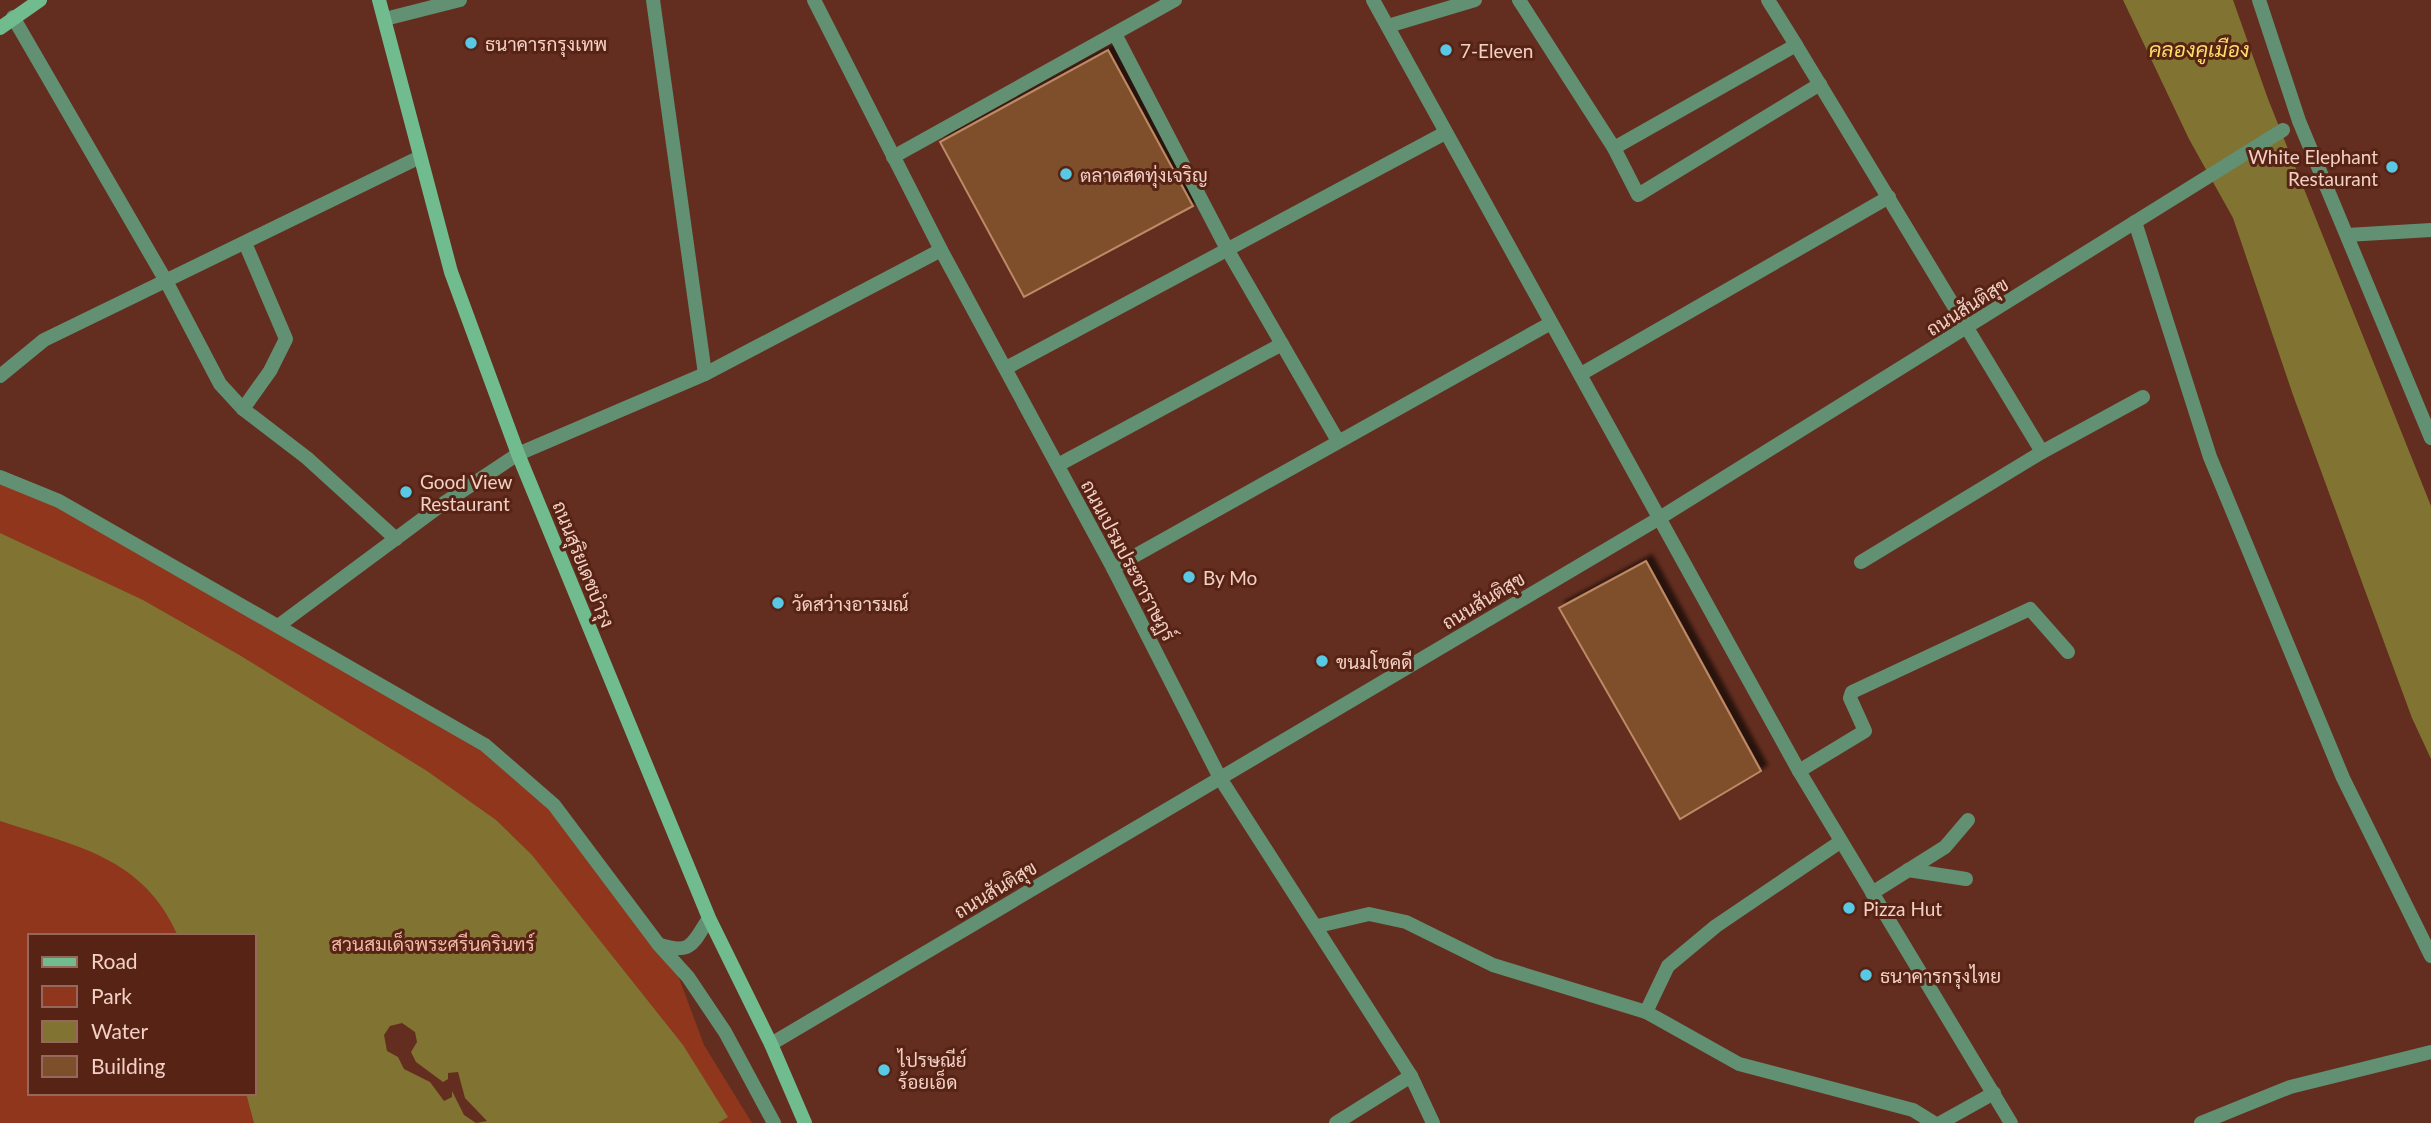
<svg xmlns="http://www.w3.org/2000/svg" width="2431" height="1123" viewBox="0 0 2431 1123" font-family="Lato,Sarabun,sans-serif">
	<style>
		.green { fill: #8f361c; fill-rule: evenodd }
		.water { fill: #817331 }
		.pier { fill: #632e1f }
		.building { fill: #7e4f2b; stroke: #bd8a65; stroke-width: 2; filter: url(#shadow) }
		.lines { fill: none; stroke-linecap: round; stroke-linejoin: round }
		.minor { stroke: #629073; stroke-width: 14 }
		.tertiary { stroke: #629073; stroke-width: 14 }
		.secondary { stroke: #71bc8f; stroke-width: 14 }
		.poi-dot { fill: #59c8e4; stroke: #572314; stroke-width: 2.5 }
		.labels { text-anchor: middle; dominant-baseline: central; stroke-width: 6; stroke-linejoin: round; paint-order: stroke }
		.poi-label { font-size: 19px; fill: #f2d0c6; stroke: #572314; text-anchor: start }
		.street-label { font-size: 19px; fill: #f2d0c6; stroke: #572314 }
		.park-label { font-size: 19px; fill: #f1b8a8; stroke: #572314 }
		.water-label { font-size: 21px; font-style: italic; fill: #f9de67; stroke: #572314 }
	</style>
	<defs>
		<filter id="shadow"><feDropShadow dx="6" dy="-6" stdDeviation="2" flood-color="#0009"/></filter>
	</defs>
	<rect width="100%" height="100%" fill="#632e1f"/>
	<path class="green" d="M0,477L59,501L485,745L554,805L670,954L704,1045L752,1123H0ZM30,936H254V1093H30Z"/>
	<g class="water">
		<path d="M2123,0H2233L2268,99L2431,506V759L2412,718L2293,395L2233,218L2189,139Z"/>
		<path d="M0,533L143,600L241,656L427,771L496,820L532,855L683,1045L728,1117L718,1123H254L246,1093H254V936H178C143,856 75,846 0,821Z"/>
	</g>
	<path class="pier" d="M402,1023L415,1032L417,1042L411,1052L416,1062L443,1082L448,1079V1073L458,1072L465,1098L487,1121L476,1123L464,1115L452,1091V1097L444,1101L430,1082L404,1069L398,1057L387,1051L384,1035L390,1026Z"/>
	<g class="building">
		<path d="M1108,50L1193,206L1024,297L940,142Z"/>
		<path d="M1646,561L1761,771L1680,819L1559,608Z"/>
	</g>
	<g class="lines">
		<g class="minor">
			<path d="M653,0L705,374"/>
			<path d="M1519,0L1614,148L1638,195L1820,84"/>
			<path d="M1768,0L1796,45"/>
			<path d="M13,17L166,281L220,384L243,409L307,458L396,539"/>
			<path d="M1388,26L1475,0"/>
			<path d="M1115,34L1227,249L1338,441"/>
			<path d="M1614,148L1796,45L2042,452"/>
			<path d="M893,157L1175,0"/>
			<path d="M2135,222L2210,457L2343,778L2431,956"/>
			<path d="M2347,235L2431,230"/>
			<path d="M1006,368L1445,133"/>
			<path d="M1581,374L1889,197"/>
			<path d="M0,376L44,340L420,157"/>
			<path d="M243,409L270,371L286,339L245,243"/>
			<path d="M1058,465L1282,344"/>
			<path d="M0,477L59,501L485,745L554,805L659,945L688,977L725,1032L774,1123"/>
			<path d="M1861,562L2042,452L2143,397"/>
			<path d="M1113,568L1551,323"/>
			<path d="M278,626L444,503L518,454L705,374L941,250"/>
			<path d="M1799,771L1865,731L1850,698L1852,692L2030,609L2068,652"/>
			<path d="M1908,870L1966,879"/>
			<path d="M1872,893L1945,847L1968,820"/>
			<path d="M1318,926L1369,914L1406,922L1493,965L1646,1012L1739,1064L1913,1110L1934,1123"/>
			<path d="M660,945C692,955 693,943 709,918"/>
			<path d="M1646,1012L1668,966L1716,926L1840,842"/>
			<path d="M1336,1123L1411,1076"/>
			<path d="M1940,1123L1994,1093"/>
			<path d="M2201,1123L2290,1087L2431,1052"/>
		</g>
		<g class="tertiary">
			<path d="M814,0L941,250L1113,568L1220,778L1411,1076L1433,1123"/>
			<path d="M1373,0L1799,771L2011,1123"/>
			<path d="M2259,0L2299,121L2431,438"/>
			<path d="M385,19L460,0"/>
			<path d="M771,1044L1658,519L2283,130"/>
		</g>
		<g class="secondary">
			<path d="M379,0L451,272L518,454L709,918L771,1044L805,1123"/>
			<path d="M0,28L40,0"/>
		</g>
	</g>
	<g class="poi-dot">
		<circle cx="471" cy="43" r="7"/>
		<circle cx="1446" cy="50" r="7"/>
		<circle cx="2392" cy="167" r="7"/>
		<circle cx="1066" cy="174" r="7"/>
		<circle cx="406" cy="492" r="7"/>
		<circle cx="1189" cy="577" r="7"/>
		<circle cx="778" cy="603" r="7"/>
		<circle cx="1322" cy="661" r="7"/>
		<circle cx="1849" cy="908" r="7"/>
		<circle cx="1866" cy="975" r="7"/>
		<circle cx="884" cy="1070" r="7"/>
	</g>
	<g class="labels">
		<g class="poi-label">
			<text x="485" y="43">ธนาคารกรุงเทพ</text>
			<text x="1460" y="50">7-Eleven</text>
			<text x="2378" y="156" text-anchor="end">White Elephant<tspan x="2378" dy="22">Restaurant</tspan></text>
			<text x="1080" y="174">ตลาดสดทุ่งเจริญ</text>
			<text x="420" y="481">Good View<tspan x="420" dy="22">Restaurant</tspan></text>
			<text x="1203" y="577">By Mo</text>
			<text x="792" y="603">วัดสว่างอารมณ์</text>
			<text x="1336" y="661">ขนมโชคดี</text>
			<text x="1863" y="908">Pizza Hut</text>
			<text x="1880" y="975">ธนาคารกรุงไทย</text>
			<text x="898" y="1059">ไปรษณีย์<tspan x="898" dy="22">ร้อยเอ็ด</tspan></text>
		</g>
		<g class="street-label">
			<text transform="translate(1967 306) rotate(-32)">ถนนสันติสุข</text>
			<text transform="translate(1129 560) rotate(62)">ถนนเปรมประชาราษฏร์</text>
			<text transform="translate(584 564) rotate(68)">ถนนสุริยเดชบำรุง</text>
			<text transform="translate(1483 600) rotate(-31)">ถนนสันติสุข</text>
			<text transform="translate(995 889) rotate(-31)">ถนนสันติสุข</text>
		</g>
		<g class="park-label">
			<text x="433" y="943">สวนสมเด็จพระศรีนครินทร์</text>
		</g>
		<g class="water-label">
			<text x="2199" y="48">คลองคูเมือง</text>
		</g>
	</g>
	<rect x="28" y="934" width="228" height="161" fill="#572314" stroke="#95685b" stroke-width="2"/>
	<rect x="42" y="957" width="35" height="10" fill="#71bc8f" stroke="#95685b" stroke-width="2"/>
	<text x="91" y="969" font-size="21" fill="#f2d0c6">Road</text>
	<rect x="42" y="986" width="35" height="21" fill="#8f361c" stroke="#95685b" stroke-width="2"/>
	<text x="91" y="1004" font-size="21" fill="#f2d0c6">Park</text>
	<rect x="42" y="1021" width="35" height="21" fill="#817331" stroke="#95685b" stroke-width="2"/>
	<text x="91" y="1039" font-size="21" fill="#f2d0c6">Water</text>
	<rect x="42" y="1056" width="35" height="21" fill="#7e4f2b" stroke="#95685b" stroke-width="2"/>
	<text x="91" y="1074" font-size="21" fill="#f2d0c6">Building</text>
</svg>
